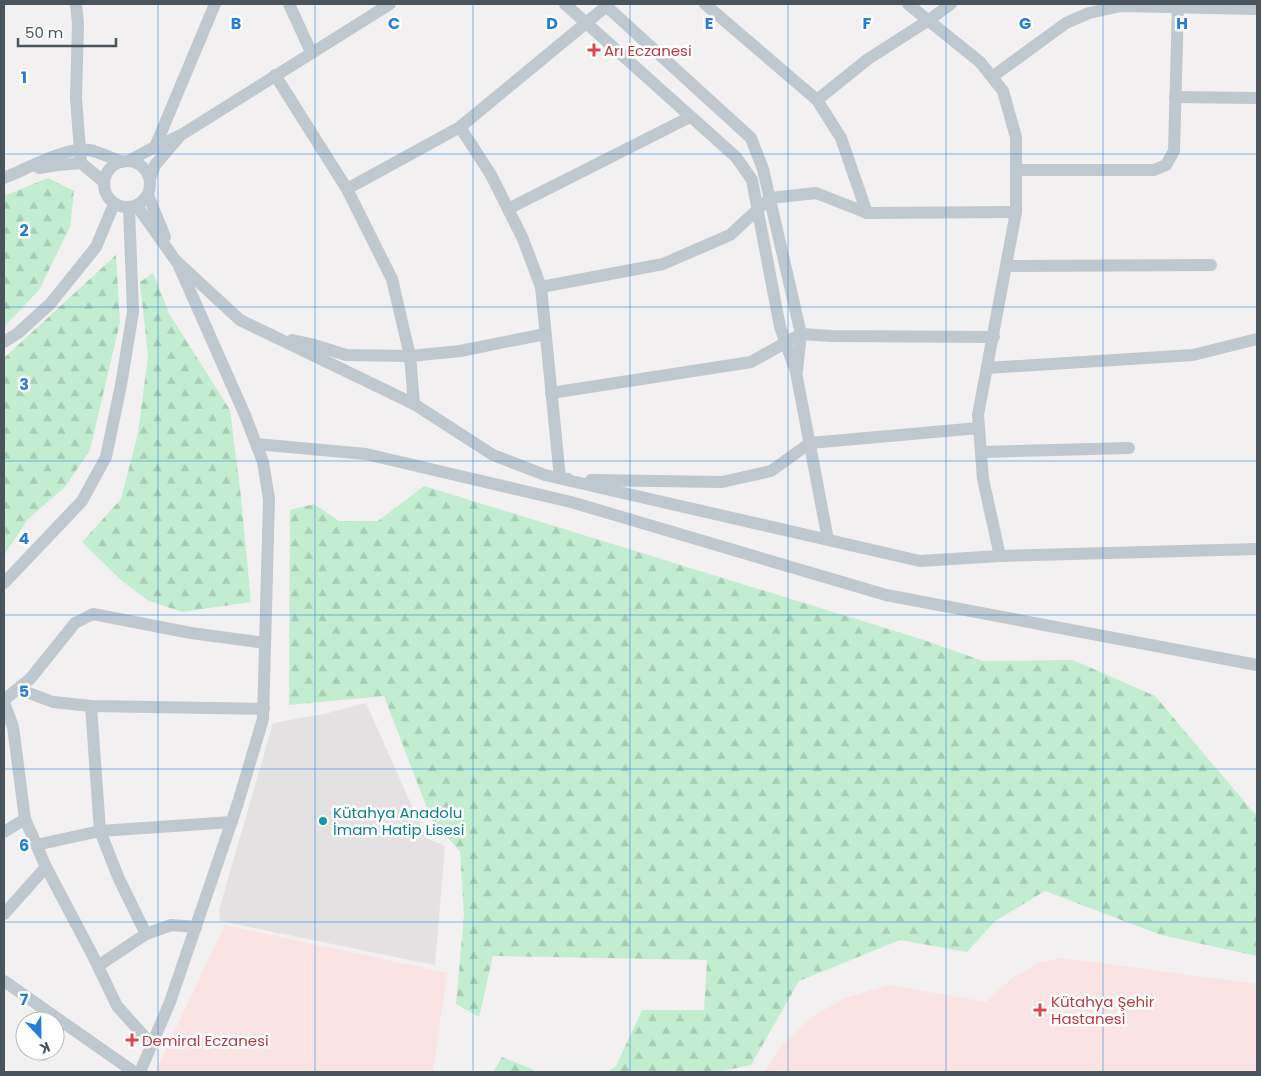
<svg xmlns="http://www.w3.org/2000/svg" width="1261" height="1076" viewBox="0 0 1261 1076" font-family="Poppins,sans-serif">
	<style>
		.education { fill: #e3e1e2 }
		.medical { fill: #fae3e3 }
		.forest { fill: url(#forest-firs) }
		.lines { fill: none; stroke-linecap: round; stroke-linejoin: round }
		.minor { stroke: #bfc8ce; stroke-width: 12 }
		.grid { fill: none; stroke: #247ed9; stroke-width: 1; stroke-opacity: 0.55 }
		.health-dot { fill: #e0444e; stroke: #fff; stroke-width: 2 }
		.culture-dot { fill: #0f9aa8; stroke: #fff; stroke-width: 2 }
		.labels { text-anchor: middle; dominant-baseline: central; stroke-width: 5; stroke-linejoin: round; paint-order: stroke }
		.health-label { font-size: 15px; fill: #be3a42; stroke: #fff; text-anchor: start }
		.culture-label { font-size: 15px; fill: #0d838f; stroke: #fff; text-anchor: start }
		.grid-label { font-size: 16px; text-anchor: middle; font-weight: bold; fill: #247ed9; stroke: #fff; stroke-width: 5; stroke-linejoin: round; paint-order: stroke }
	</style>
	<defs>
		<pattern id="forest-firs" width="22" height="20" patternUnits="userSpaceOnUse" patternTransform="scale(1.25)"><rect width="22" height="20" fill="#c2edd0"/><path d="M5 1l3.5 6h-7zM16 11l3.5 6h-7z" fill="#a8cdb5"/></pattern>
	</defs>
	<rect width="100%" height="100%" fill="#f2f0f0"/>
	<path class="education" d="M366,703L426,838L445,846L435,965L220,921L219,910L273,723L324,714Z"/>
	<g class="medical">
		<path d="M225,925L447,973L433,1072H155Z"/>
		<path d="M1062,958L1257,984V1072H764L782,1045L810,1018L845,998L890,985L986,1002L1011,979L1038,963Z"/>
	</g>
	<g class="forest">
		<path d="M48,178L74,191L70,227L39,290L4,327V196Z"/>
		<path d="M116,255L120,322L90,450L65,487L28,519L4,555V358Z"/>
		<path d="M153,273L170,315L230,410L240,488L251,602L182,612L147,600L121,580L82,542L121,499L138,433L148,356L140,282Z"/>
		<path d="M424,486L924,640L983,661L1073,660L1155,696L1254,813L1257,814V956L1161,935L1045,891L995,921L967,952L900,940L799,981L751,1065L718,1072H608L616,1066L642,1010H704L707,960L493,956L479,1017L456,1004L464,915L460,851L432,821L384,696L289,705L290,510L314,504L339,521H378Z"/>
		<path d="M502,1057L532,1069L536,1072H493Z"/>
	</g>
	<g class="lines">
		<g class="minor">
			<path d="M76,4L78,24L76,98L81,163"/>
			<path d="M289,4L311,52"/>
			<path d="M565,4L736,157L752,180L780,327L796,372L828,540"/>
			<path d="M604,4L751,138L763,169L801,334L797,370"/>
			<path d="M705,4L817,100L841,138L867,213"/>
			<path d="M908,4L980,62L1003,91L1016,137V212L978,415L983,479L1000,556"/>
			<path d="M275,75L347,189L392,279L410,356L414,404"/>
			<path d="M992,77L1066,23L1089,13L1121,6L1257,9"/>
			<path d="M1175,97L1257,98"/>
			<path d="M817,100L868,59L929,20L951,4"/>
			<path d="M460,127L491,175L523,239L541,287L560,478L568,479"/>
			<path d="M155,147L215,4"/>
			<circle cx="127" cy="184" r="23"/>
			<path d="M129,161L145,152L181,135L390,4"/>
			<path d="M39,168L58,165L81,163L104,182"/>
			<path d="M1016,170H1154L1166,165L1174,151L1178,4"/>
			<path d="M4,178C25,170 66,146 89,150C100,152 111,158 122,162"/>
			<path d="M150,179L155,165L178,138"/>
			<path d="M347,189L460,127L609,4"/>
			<path d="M148,195L165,237"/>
			<path d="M137,206L176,261L240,320L414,404L493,455L545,475L920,561L1000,556L1257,549"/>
			<path d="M508,209L690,117"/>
			<path d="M1007,266L1211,265"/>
			<path d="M541,287L663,264L730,235L770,198L816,193L867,213L1016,212"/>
			<path d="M292,340L311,344L346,355L410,356L460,351L545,334"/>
			<path d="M4,342L18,333L50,304L96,247L114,204"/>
			<path d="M987,368L1193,355L1257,339"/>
			<path d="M551,393L751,362L801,334L832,336L994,337"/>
			<path d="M256,444L366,454L571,502L886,595L1257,665"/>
			<path d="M981,452L1129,448"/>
			<path d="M591,480L722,482L771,471L810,443L979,428"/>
			<path d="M4,583L82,501L106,457L121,385L133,312L129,208"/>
			<path d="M18,689L53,702L91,706L264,709"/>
			<path d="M4,700L30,679L75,623L93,614L191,633L265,643"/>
			<path d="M4,702L13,727L25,819L46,867L93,956L117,1006L152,1045"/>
			<path d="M91,706L100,831L119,879L146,934"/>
			<path d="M4,832L25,819"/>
			<path d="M36,845L100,831L232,822"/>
			<path d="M4,914L46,867"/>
			<path d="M98,966L146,934L171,925L196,927"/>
			<path d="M4,981L134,1072"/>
			<path d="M140,1072L170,1002L237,806L263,719L269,499L263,462L245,415L179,266"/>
		</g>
	</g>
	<path class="grid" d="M158,4V1072M315,4V1072M473,4V1072M630,4V1072M788,4V1072M946,4V1072M1103,4V1072M4,154H1257M4,307H1257M4,461H1257M4,615H1257M4,769H1257M4,922H1257"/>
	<g class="health-dot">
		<path d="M591.5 42.5h5v5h5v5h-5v5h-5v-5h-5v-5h5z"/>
		<path d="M1037.5 1002.5h5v5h5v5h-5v5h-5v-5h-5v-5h5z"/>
		<path d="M129.5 1032.5h5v5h5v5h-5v5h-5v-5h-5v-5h5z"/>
	</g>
	<circle class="culture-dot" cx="323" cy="821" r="5"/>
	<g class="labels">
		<g class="health-label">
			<text x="604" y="50">Arı Eczanesi</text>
			<text x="1051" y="1001">Kütahya Şehir<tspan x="1051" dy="17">Hastanesi</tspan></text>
			<text x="142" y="1040">Demiral Eczanesi</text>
		</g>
		<g class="culture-label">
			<text x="333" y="812">Kütahya Anadolu<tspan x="333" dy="17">İmam Hatip Lisesi</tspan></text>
		</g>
	</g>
	<g class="grid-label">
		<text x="236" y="29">B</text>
		<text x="394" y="29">C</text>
		<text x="552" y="29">D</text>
		<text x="709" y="29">E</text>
		<text x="867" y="29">F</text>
		<text x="1025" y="29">G</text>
		<text x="1182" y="29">H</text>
		<text x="24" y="83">1</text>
		<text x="24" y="236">2</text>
		<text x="24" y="390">3</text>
		<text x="24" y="544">4</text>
		<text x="24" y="697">5</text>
		<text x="24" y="851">6</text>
		<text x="24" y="1005">7</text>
	</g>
	<rect width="1261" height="1076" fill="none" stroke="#49545d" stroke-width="10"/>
	<g transform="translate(40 1036) rotate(158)"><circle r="24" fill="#ffffff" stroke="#b6bbbe"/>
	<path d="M0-4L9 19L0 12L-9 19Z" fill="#247ed9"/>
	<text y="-8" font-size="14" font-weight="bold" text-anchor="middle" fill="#49545d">K</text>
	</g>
	<path d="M18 38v8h98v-8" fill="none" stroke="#49545d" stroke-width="2.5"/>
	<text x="25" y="38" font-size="15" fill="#49545d" stroke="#ffffff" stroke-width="4" paint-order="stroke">50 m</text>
</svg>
